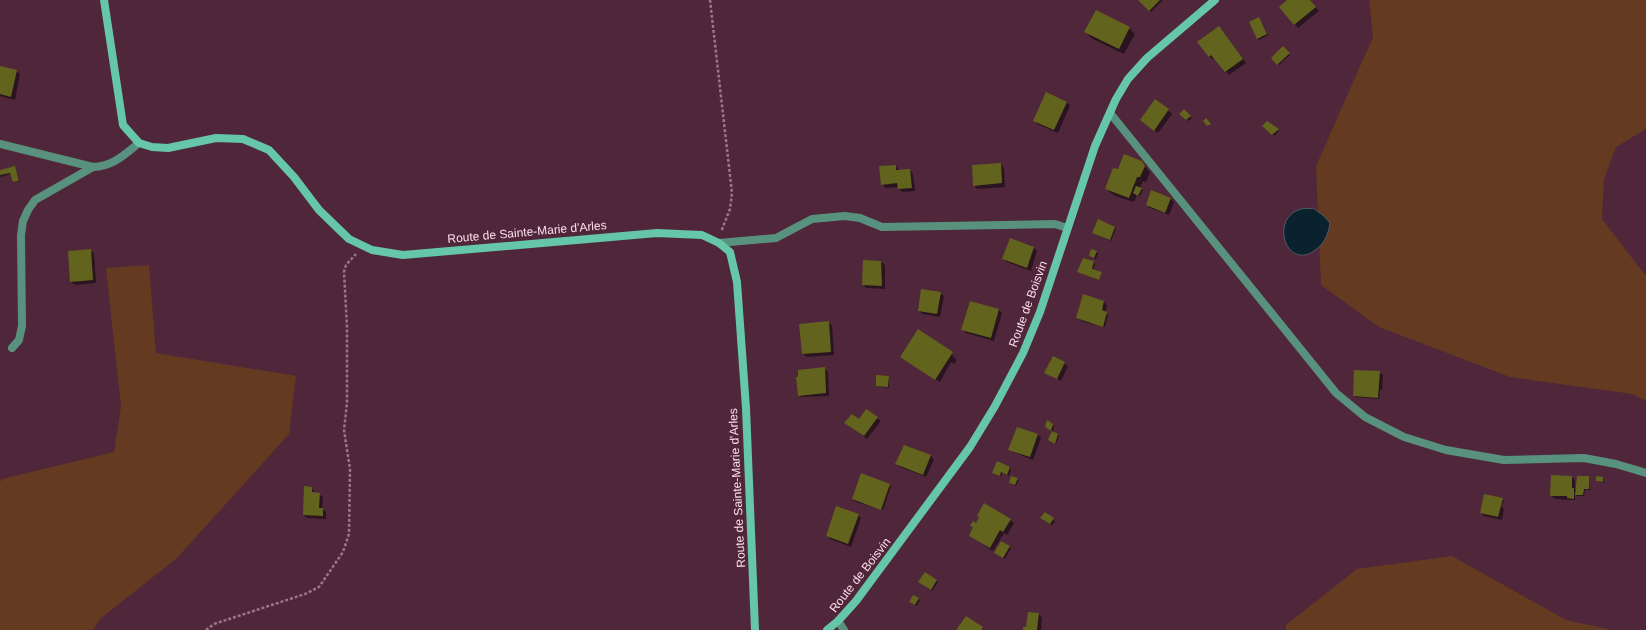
<svg xmlns="http://www.w3.org/2000/svg" width="1646" height="630" viewBox="0 0 1646 630" font-family="Arial,sans-serif">
	<style>
		.green { fill: #643a20 }
		.water { fill: #0a222d; stroke: #525a66 }
		.shadow { fill: #0007 }
		.building { fill: #62631c }
		.lines { fill: none; stroke-linecap: round; stroke-linejoin: round }
		.path { stroke: #9a7687; stroke-width: 2.5; stroke-dasharray: 3 2; stroke-linecap: butt }
		.street { stroke: #58927f; stroke-width: 8 }
		.secondary { stroke: #65c6a8; stroke-width: 8 }
		.labels { text-anchor: middle; dominant-baseline: central; stroke-width: 3.5; stroke-linejoin: round; paint-order: stroke }
		.street-label { font-size: 12px; fill: #fbdeea; stroke: #50263b }
	</style>
	<rect width="100%" height="100%" fill="#50263b"/>
	<g class="green">
		<path d="M1369,0H1646V129L1616,147L1604,179L1602,219L1646,276V401L1632,394L1510,377L1379,327L1321,285L1316,166L1373,37Z"/>
		<path d="M149,265L156,353L296,376L289,434L177,558L100,619L93,630H0V482L2,479L114,452L121,406L106,268Z"/>
		<path d="M1452,556L1566,620L1612,630H1286V625L1357,569Z"/>
	</g>
	<path class="water" d="M1313,208L1324,216L1330,223C1328,236 1324,244 1314,251C1286,270 1269,218 1301,209C1304,208 1309,209 1313,208Z"/>
	<g class="shadow">
		<path d="M1139,0H1163L1151,12Z"/>
		<path d="M1289,0H1309L1319,11L1298,28L1280,7Z"/>
		<path d="M1096,12L1129,28L1135,34L1124,54L1091,38L1086,32Z"/>
		<path d="M1259,18L1268,35L1259,40L1257,38Z"/>
		<path d="M1222,31L1246,63L1229,75L1215,58L1213,59L1209,56Z"/>
		<path d="M1283,47L1290,55L1279,65L1272,58Z"/>
		<path d="M0,67L16,71L20,74L15,100L0,96Z"/>
		<path d="M1156,100L1172,114L1158,133L1141,120Z"/>
		<path d="M1067,102L1070,106L1058,133L1037,124L1034,120Z"/>
		<path d="M1184,111L1192,118L1188,121L1181,114Z"/>
		<path d="M1268,122L1279,131L1274,136L1264,126Z"/>
		<path d="M1141,162L1150,172L1146,182L1143,181L1140,188L1143,190L1140,196L1137,195L1134,202L1115,196L1106,189L1119,170Z"/>
		<path d="M1001,164L1004,168L1005,187L977,189L974,185Z"/>
		<path d="M896,166L899,170H910L913,174L915,191L902,192L898,187L885,188L882,184Z"/>
		<path d="M15,167L20,182H14L11,174L0,177V171Z"/>
		<path d="M1171,199L1174,202L1169,215L1150,208L1147,204Z"/>
		<path d="M1115,227L1116,229L1111,241L1095,234Z"/>
		<path d="M1034,248L1037,251L1031,271L1007,262L1003,259Z"/>
		<path d="M90,250L94,254L96,283L75,285L71,282Z"/>
		<path d="M1096,252L1098,253L1096,259L1090,256Z"/>
		<path d="M881,262L885,265V289L866,288L863,284Z"/>
		<path d="M1093,262L1095,264L1093,270L1100,272L1098,280L1078,272Z"/>
		<path d="M940,293L944,296L940,317L923,314L919,311Z"/>
		<path d="M1084,295L1104,302L1107,305L1105,313L1108,315L1105,327L1084,322L1077,318Z"/>
		<path d="M970,302L999,310L1002,313L994,341L966,333L962,329Z"/>
		<path d="M828,322L832,326L834,355L807,357L803,354Z"/>
		<path d="M919,331L956,356L950,353L957,360L954,364L951,362L940,382L903,358Z"/>
		<path d="M1053,357L1068,366L1061,381L1046,372Z"/>
		<path d="M824,368L828,372L829,396L800,397L799,395V378Z"/>
		<path d="M1379,372L1383,375L1382,390H1380L1379,399L1355,397L1354,396Z"/>
		<path d="M889,377V388L877,386Z"/>
		<path d="M866,411L881,421L867,439L846,423L859,420Z"/>
		<path d="M1053,425L1054,427L1053,432L1059,436L1056,444L1049,440L1053,431L1047,428Z"/>
		<path d="M1018,428L1038,435L1041,438L1033,460L1009,450Z"/>
		<path d="M905,446L931,456L934,460L926,477L900,467L896,463Z"/>
		<path d="M1009,467L1011,469L1009,476L1002,473L1001,477L993,473Z"/>
		<path d="M1572,477L1575,480V489H1577L1588,477L1590,490H1585L1584,496H1577L1575,494V500L1555,499L1551,496Z"/>
		<path d="M1603,478L1604,483L1597,481Z"/>
		<path d="M1017,479L1019,480L1016,486L1010,483Z"/>
		<path d="M890,485L891,486L883,510L856,502L853,499Z"/>
		<path d="M312,488L315,494H319L323,497L322,509L326,512V519L307,518L304,515Z"/>
		<path d="M1502,499L1504,501L1501,506L1504,509L1502,520L1484,516L1481,512Z"/>
		<path d="M1045,513L1055,521L1052,525L1043,520Z"/>
		<path d="M858,515L861,518L851,547L830,539L827,535Z"/>
		<path d="M1010,520L1014,523L1007,535L1004,533L993,551L970,536Z"/>
		<path d="M1009,547L1011,548L1005,559L997,554Z"/>
		<path d="M925,573L938,582L932,591L921,583Z"/>
		<path d="M914,596L920,600L917,606L912,603Z"/>
		<path d="M1029,613L1039,614L1042,618L1041,630H1024L1026,628Z"/>
	</g>
	<g class="building">
		<path d="M1138,0H1160L1149,11Z"/>
		<path d="M1287,0H1310L1316,7L1294,25L1279,7Z"/>
		<path d="M1096,10L1130,27L1119,49L1084,32Z"/>
		<path d="M1259,17L1267,34L1257,39L1249,22Z"/>
		<path d="M1219,26L1243,59L1225,72L1211,55L1209,57L1197,42Z"/>
		<path d="M1283,46L1290,53L1277,65L1271,58Z"/>
		<path d="M0,66L17,70L11,97L0,94Z"/>
		<path d="M1046,92L1067,102L1054,130L1033,121Z"/>
		<path d="M1155,99L1169,109L1154,131L1140,120Z"/>
		<path d="M1184,109L1191,116L1186,120L1179,114Z"/>
		<path d="M1206,118L1211,124L1207,126L1203,121Z"/>
		<path d="M1267,121L1279,129L1272,135L1262,126Z"/>
		<path d="M1124,154L1142,161L1145,166L1140,177H1137L1129,198L1105,189L1113,168L1118,169Z"/>
		<path d="M1001,163L1002,183L973,186L972,165Z"/>
		<path d="M896,165V170L910,169L912,188L898,189L897,183L881,185L879,166Z"/>
		<path d="M15,166L19,181L13,182L10,173L0,175V170Z"/>
		<path d="M1136,186L1142,188L1138,196L1133,193Z"/>
		<path d="M1151,190L1171,198L1165,213L1146,205Z"/>
		<path d="M1098,219L1115,227L1110,240L1092,233Z"/>
		<path d="M1010,238L1034,247L1027,268L1002,259Z"/>
		<path d="M91,249L93,280L70,282L68,251Z"/>
		<path d="M1091,249L1097,251L1094,258L1089,256Z"/>
		<path d="M1083,258L1094,261L1092,269L1102,272L1099,280L1077,272Z"/>
		<path d="M863,260L881,261L882,286L862,285Z"/>
		<path d="M921,289L941,292L937,314L918,311Z"/>
		<path d="M1083,294L1104,301L1102,310L1107,312L1103,327L1076,318Z"/>
		<path d="M970,301L999,309L991,338L961,330Z"/>
		<path d="M829,321L831,352L802,354L799,324Z"/>
		<path d="M918,329L953,352L935,380L900,357Z"/>
		<path d="M1053,356L1065,362L1057,379L1044,373Z"/>
		<path d="M825,367L826,393L798,396L796,377H798V370Z"/>
		<path d="M1354,370L1380,371L1378,398L1353,396Z"/>
		<path d="M876,375L889,376L888,387L876,386Z"/>
		<path d="M866,409L878,417L864,436L844,423L852,414L859,419Z"/>
		<path d="M1047,420L1053,424L1051,431L1045,427Z"/>
		<path d="M1017,427L1038,434L1030,457L1008,450Z"/>
		<path d="M1052,431L1058,434L1055,444L1048,440Z"/>
		<path d="M904,445L931,455L923,475L895,464Z"/>
		<path d="M997,461L1010,467L1007,475L1001,472L1000,476L992,473Z"/>
		<path d="M861,473L890,484L881,510L852,499Z"/>
		<path d="M1551,475L1572,476V488H1574V499L1567,498V496H1550Z"/>
		<path d="M1011,476L1018,478L1015,485L1009,483Z"/>
		<path d="M1577,476H1589V489H1584L1583,495H1575Z"/>
		<path d="M1596,476L1603,477V482L1596,481Z"/>
		<path d="M304,486L312,487V492L320,493L319,508H323V516L303,515Z"/>
		<path d="M1484,494L1503,498L1498,517L1480,513Z"/>
		<path d="M984,503L1011,519L1003,532L1000,530L990,548L969,536L973,527L970,526L973,521L976,523L979,517L977,516Z"/>
		<path d="M836,506L859,514L848,544L826,536Z"/>
		<path d="M1045,512L1054,518L1050,524L1040,518Z"/>
		<path d="M1001,541L1010,546L1003,558L994,553Z"/>
		<path d="M925,572L937,580L931,590L918,582Z"/>
		<path d="M913,595L919,598L915,605L909,602Z"/>
		<path d="M1028,612L1039,613L1037,630H1023V627H1026Z"/>
		<path d="M966,616L983,627L981,630H956Z"/>
	</g>
	<g class="lines">
		<g class="path">
			<path d="M710,0L732,193L730,209L721,232"/>
			<path d="M206,630L214,624L305,594L319,587L343,552L349,534L350,469L344,430L347,403V327L344,272L346,265L356,254"/>
		</g>
		<g class="street">
			<path d="M1110,113L1336,393L1365,417L1404,437L1446,450L1504,460L1584,458L1616,464L1646,473"/>
			<path d="M0,144L93,167C112,167 124,155 139,143"/>
			<path d="M719,243L776,238L812,219L845,216L860,218L882,227L1055,224L1067,228"/>
			<path d="M12,348L19,340L22,326L21,235L23,221L28,210L35,200L93,167"/>
			<path d="M838,621L844,630"/>
		</g>
		<g class="secondary">
			<path d="M104,0L123,125L139,143L152,147L168,148L216,138L243,139L269,150L294,177L319,210L349,239L372,250L403,255L657,233L702,235L719,243L730,252L737,282L746,408L755,630"/>
			<path d="M827,630L838,621L856,601L970,447L995,406L1023,353L1040,312L1095,146L1116,99L1128,79L1147,58L1215,0"/>
		</g>
	</g>
	<g class="labels">
		<g class="street-label">
			<text transform="translate(527 232) rotate(-5)">Route de Sainte-Marie d'Arles</text>
			<text transform="translate(1028 304) rotate(-70)">Route de Boisvin</text>
			<text transform="translate(737 488) rotate(-93)">Route de Sainte-Marie d'Arles</text>
			<text transform="translate(860 575) rotate(-52)">Route de Boisvin</text>
		</g>
	</g>
</svg>
